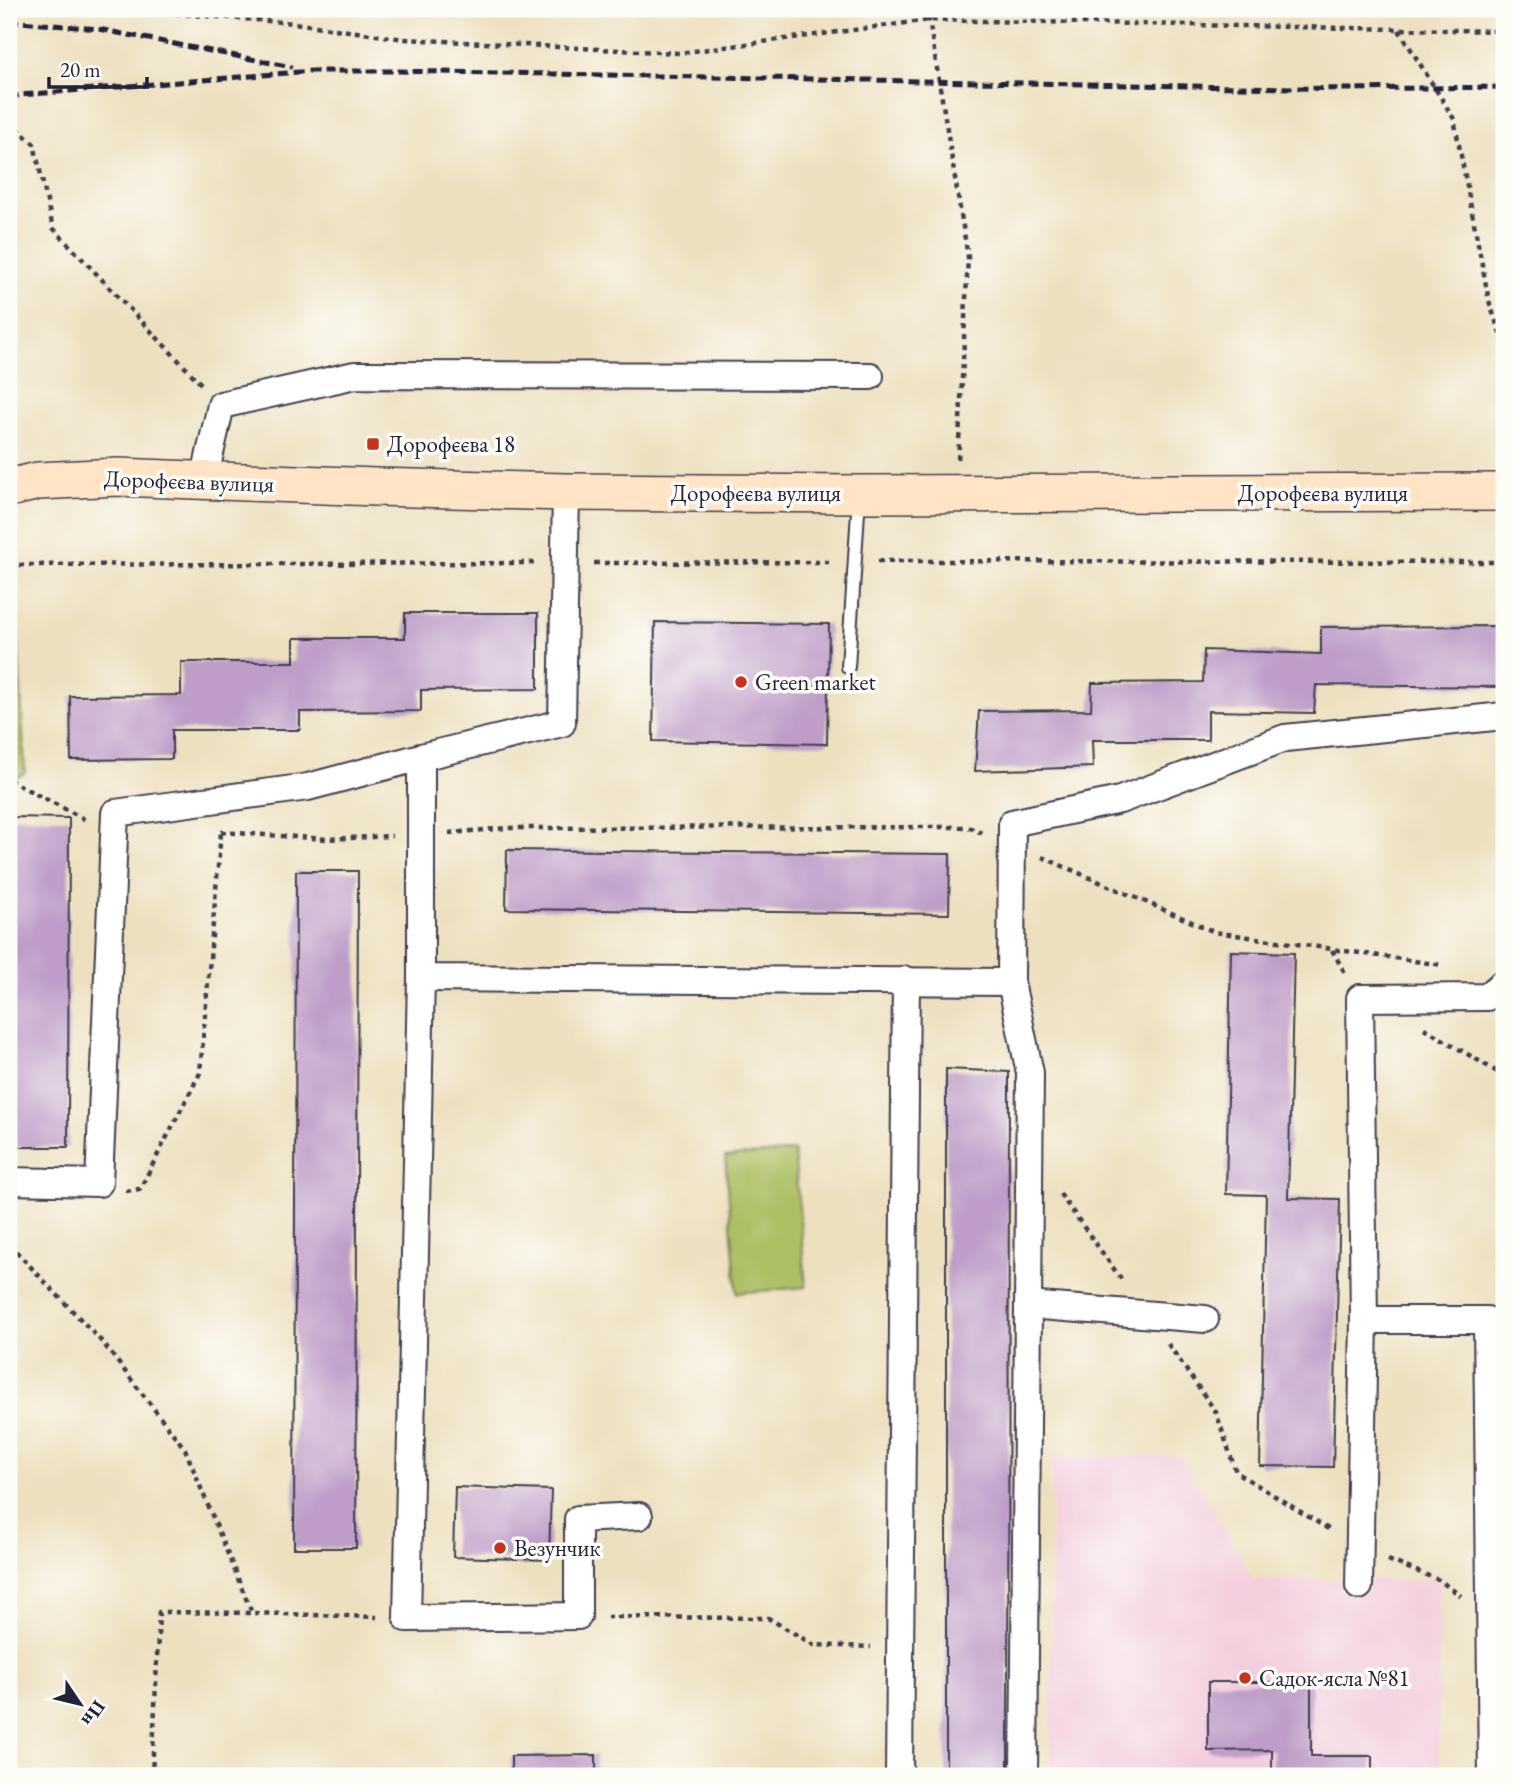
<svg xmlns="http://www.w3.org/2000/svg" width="1513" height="1785" viewBox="0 0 1513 1785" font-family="'EB Garamond',serif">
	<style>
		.built { fill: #f3cfde }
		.green { fill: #acbf63; stroke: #67704f; stroke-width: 2 }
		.building { fill: #be9ec8 }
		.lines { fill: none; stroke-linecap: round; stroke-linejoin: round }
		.lane-casing { stroke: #403e4f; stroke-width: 16 }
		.street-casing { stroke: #403e4f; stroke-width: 30 }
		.secondary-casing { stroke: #403e4f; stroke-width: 40 }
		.path { stroke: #403e4f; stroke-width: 4.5; stroke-dasharray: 5 5; stroke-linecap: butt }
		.lane { stroke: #fff; stroke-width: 12 }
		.street { stroke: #fff; stroke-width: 26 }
		.secondary { stroke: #ffe4c6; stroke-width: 37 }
		.rail { stroke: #22223b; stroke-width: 5; stroke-dasharray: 10 5; stroke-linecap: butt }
		.poi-dot { fill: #c8321e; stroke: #fdfcf7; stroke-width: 2.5 }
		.labels { text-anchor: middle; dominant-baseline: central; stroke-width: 7; stroke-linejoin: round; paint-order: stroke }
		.poi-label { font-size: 23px; fill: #22223b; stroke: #fdfcf7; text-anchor: start }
		.street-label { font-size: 23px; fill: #22223b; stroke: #fdfcf7 }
	</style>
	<rect width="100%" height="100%" fill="#fdfcf7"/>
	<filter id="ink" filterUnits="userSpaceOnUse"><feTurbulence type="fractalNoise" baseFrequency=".0143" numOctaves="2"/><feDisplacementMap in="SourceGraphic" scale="14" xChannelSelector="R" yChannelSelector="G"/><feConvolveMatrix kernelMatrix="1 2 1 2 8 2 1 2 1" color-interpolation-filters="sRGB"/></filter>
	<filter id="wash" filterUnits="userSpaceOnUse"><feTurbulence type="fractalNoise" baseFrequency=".00686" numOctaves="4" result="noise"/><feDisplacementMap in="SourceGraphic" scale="28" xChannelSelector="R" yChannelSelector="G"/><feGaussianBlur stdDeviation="1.57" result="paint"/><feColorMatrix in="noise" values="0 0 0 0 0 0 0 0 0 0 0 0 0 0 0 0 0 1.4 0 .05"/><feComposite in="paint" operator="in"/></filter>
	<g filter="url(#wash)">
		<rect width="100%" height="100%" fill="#ede0bf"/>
		<path class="built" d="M1181,1456L1254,1580H1439V1776H1051L1052,1457Z"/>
		<g class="green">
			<path d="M16,597L25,773L9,782V600Z"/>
			<path d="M794,1151L806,1287L737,1293L725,1157Z"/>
		</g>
		<g id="blocks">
			<g class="building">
				<path d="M405,613H538V689L421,690V711L300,712V730H172V759L71,760L70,696L181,695V662H294V638H405Z"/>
				<path d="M655,622L829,624L827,744L653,741Z"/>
				<path d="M1504,626V687L1316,685L1314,713L1208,711V740H1092L1093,767L975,771L979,711L1091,710L1092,683L1203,682L1204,650L1321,654V627Z"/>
				<path d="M9,817L69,818L68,1147H9Z"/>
				<path d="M507,850L950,854L949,914L506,909Z"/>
				<path d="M296,871H358L356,1548H294Z"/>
				<path d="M1231,951L1294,953L1288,1198L1340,1199L1333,1467L1260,1466L1266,1195L1226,1194Z"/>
				<path d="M946,1069L1009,1072L1008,1776H946Z"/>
				<path d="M455,1487L551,1490L549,1560L453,1557Z"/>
				<path d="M1208,1682H1311V1756H1372V1776H1272V1750L1208,1751Z"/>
				<path d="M596,1755V1776H511V1756Z"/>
			</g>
		</g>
	</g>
	<g filter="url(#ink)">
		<use href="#blocks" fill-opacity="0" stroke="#403e4f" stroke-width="2"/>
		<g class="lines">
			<g class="lane-casing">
				<path id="lane" d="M848,667L859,496"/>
			</g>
			<g class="street-casing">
				<g id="street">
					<path d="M204,480L221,405L355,375L870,376"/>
					<path d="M566,492L562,723L421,757V978L1011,982L1012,823L1120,800L1285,738L1504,716"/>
					<path d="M421,978L407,1618L578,1616V1519L639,1516"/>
					<path d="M1011,982L1030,1073L1024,1776"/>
					<path d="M9,1181L99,1183L115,813L308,787L421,757"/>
					<path d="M1028,1305L1205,1319"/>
					<path d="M1359,1586L1364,1320"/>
					<path d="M899,1776L906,980"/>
					<path d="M1492,1776L1487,1320H1364L1360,998L1487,997L1504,982"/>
				</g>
			</g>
			<g class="secondary-casing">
				<path id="secondary" d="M9,488L38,481L118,477L376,487L566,492L859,494L1504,492"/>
			</g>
			<g class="path">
				<path d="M116,9L294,23L404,39L679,53L929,20L1504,31"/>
				<path d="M923,9L929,20L968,257L958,462"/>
				<path d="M1399,30L1454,119L1489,301L1504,345"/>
				<path d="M9,121L34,144L53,228L203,386"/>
				<path d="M878,561L1504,562"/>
				<path d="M594,563L834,562"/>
				<path d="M9,565L536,563"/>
				<path d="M9,780L86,820"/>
				<path d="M221,832L327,839L392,836"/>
				<path d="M449,833L507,828L968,827L982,833"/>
				<path d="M1042,857L1215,932L1442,965"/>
				<path d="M1332,950L1345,973"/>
				<path d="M1424,1028L1504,1076"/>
				<path d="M126,1191L140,1189L200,1073L221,832"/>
				<path d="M1060,1194L1124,1283"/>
				<path d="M9,1244L103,1343L185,1449L252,1613L377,1617"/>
				<path d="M1502,1296L1504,1258"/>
				<path d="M1168,1344L1216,1412L1236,1472L1330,1530"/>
				<path d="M1388,1560L1439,1580L1461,1596"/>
				<path d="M607,1617L768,1618L814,1645L871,1647"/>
				<path d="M152,1776L159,1612L252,1613"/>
			</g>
			<use href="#lane" class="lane"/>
			<use href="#street" class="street"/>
			<use href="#secondary" class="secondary"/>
			<g class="rail">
				<path d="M9,21L98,29L292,67"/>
				<path d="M9,98L20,95L312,71H392L1346,89L1504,87"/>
			</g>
		</g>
	</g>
	<g class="poi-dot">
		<rect x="366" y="437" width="14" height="14" rx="3.5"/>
		<circle cx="741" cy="682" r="7"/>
		<circle cx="500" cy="1548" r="7"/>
		<circle cx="1245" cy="1678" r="7"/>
	</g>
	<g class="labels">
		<g class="poi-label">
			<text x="387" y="444">Дорофєєва 18</text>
			<text x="755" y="682">Green market</text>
			<text x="514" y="1548">Везунчик</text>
			<text x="1259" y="1678">Садок-ясла №81</text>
		</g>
		<g class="street-label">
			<text transform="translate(189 481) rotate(2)">Дорофєєва вулиця</text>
			<text x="756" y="493">Дорофєєва вулиця</text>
			<text x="1323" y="493">Дорофєєва вулиця</text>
		</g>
	</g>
	<rect width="1513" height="1785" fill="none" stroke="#fdfcf7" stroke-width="35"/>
	<g transform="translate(80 1704) rotate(125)" stroke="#fdfcf7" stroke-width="5" paint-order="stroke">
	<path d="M0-5L12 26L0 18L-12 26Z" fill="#22223b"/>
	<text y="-10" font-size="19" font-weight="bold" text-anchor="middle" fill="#22223b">Пн</text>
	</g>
	<path d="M49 77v10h98v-10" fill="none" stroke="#22223b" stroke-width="3.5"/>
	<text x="60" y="77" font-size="21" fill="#22223b" stroke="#fdfcf7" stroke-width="5" paint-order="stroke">20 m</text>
</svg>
